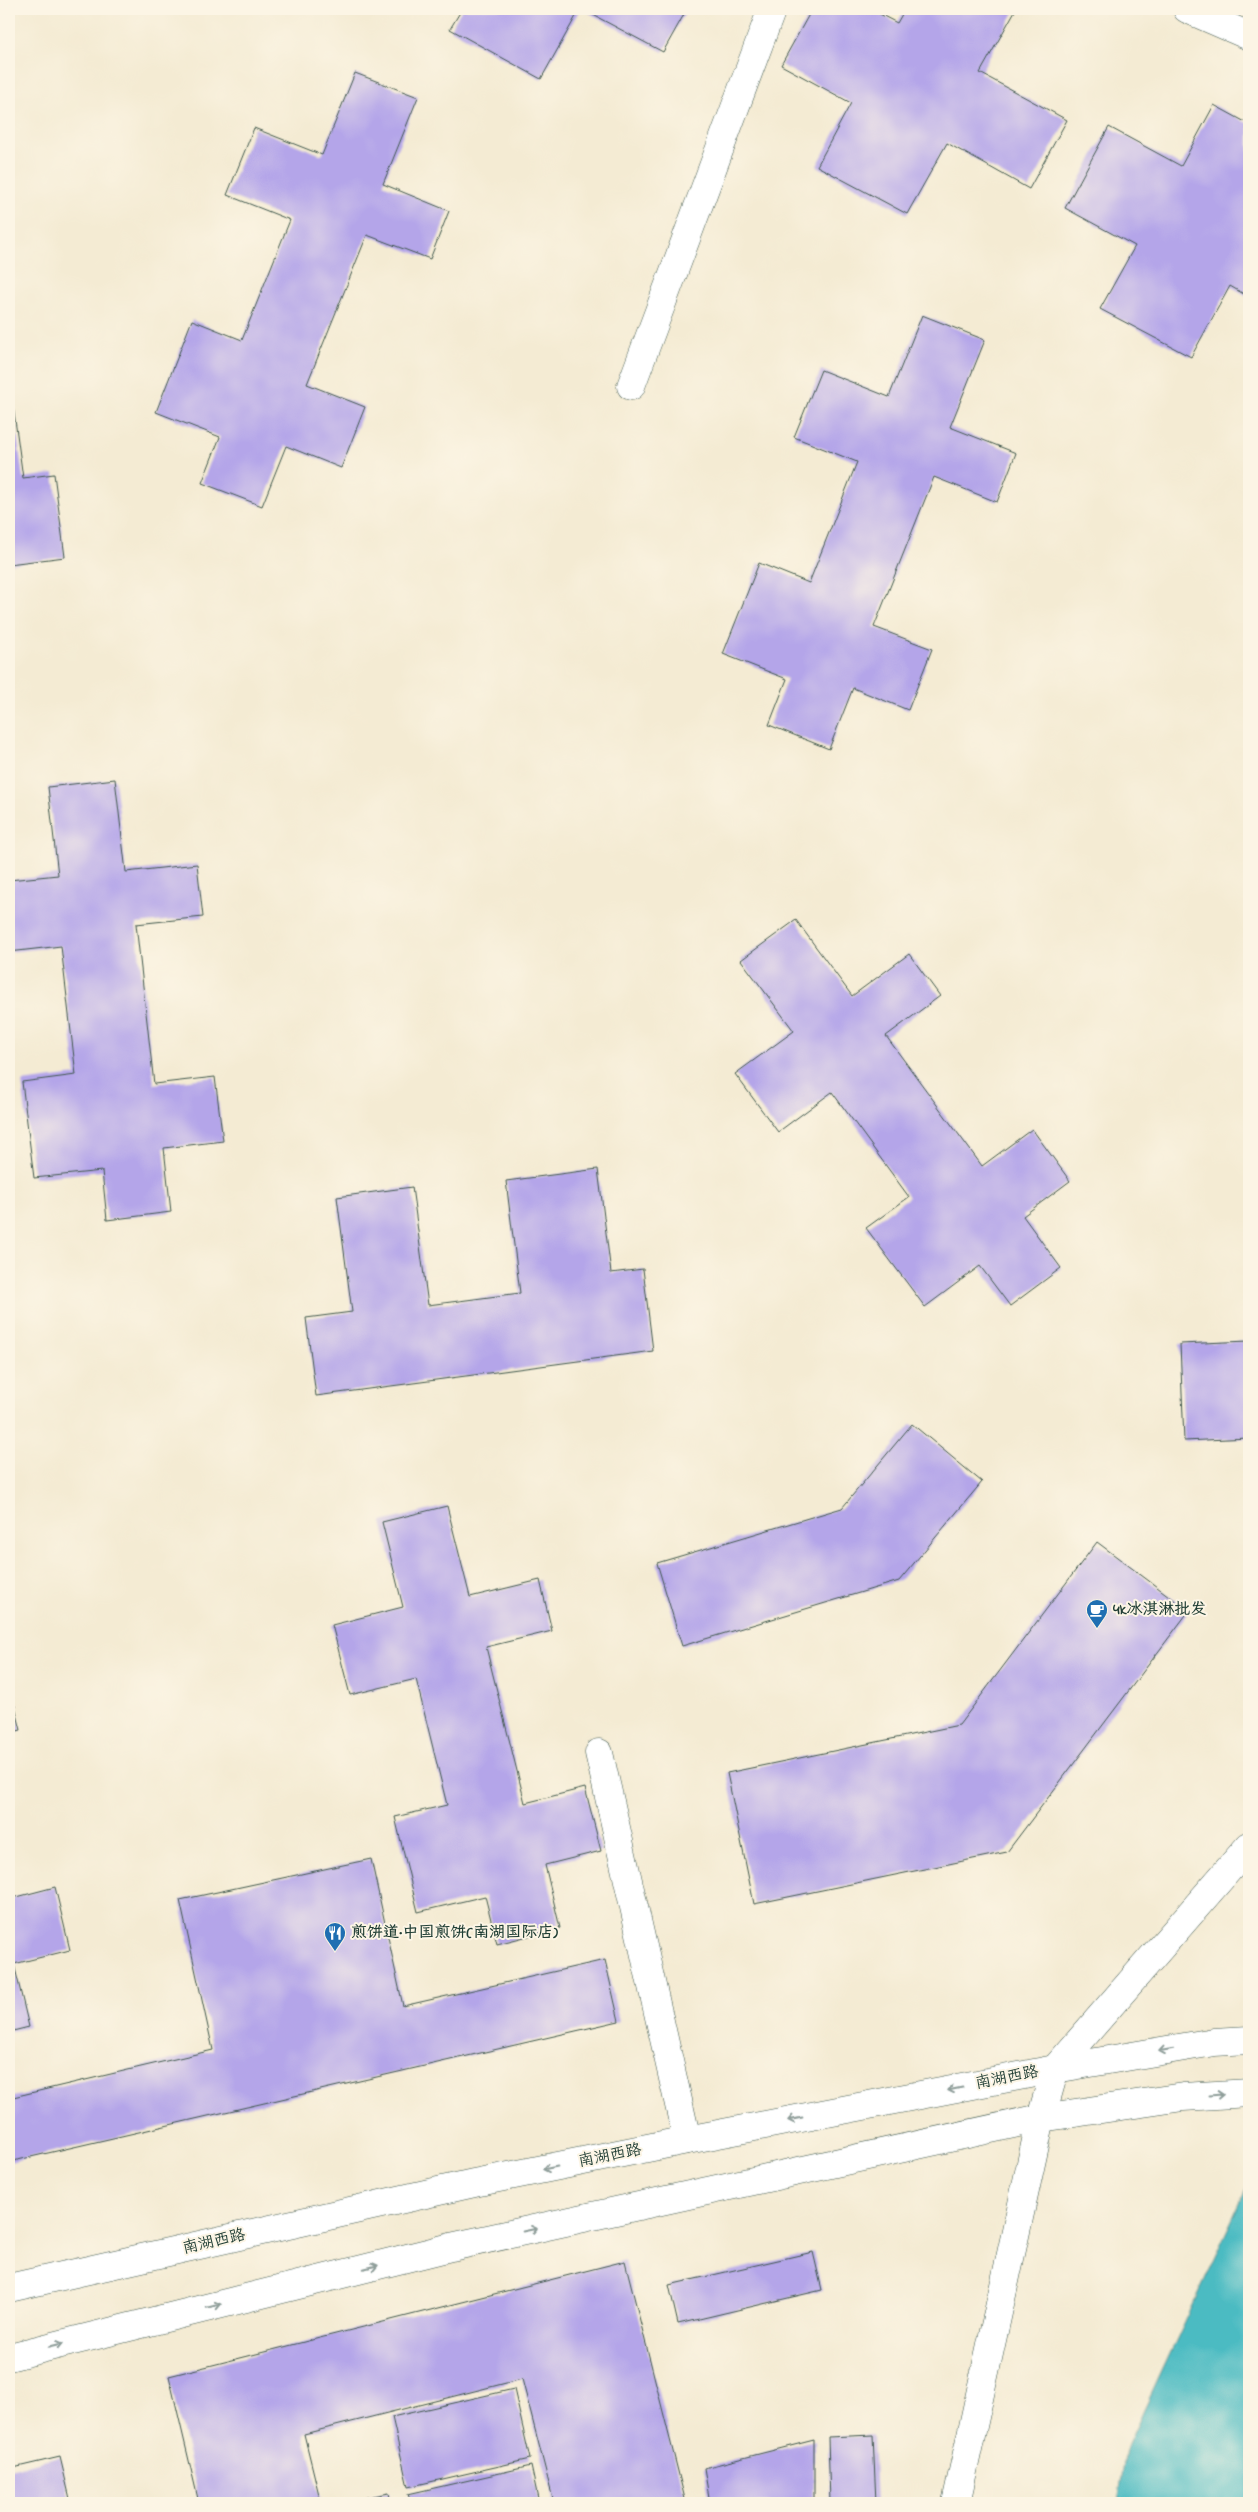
<svg xmlns="http://www.w3.org/2000/svg" width="1258" height="2512" viewBox="0 0 1258 2512" font-family="'Indie Flower','LXGW WenKai TC',sans-serif">
	<style>
		.water { fill: #4cbbc2; stroke: #367c7b }
		.building { fill: #b4a5e9 }
		.lines { fill: none; stroke-linecap: round; stroke-linejoin: round }
		.minor-casing { stroke: #3f574c; stroke-width: 29 }
		.secondary-casing { stroke: #3f574c; stroke-width: 29 }
		.minor { stroke: #fff; stroke-width: 28 }
		.secondary { stroke: #fff; stroke-width: 28 }
		.oneway { stroke: #8f9e9a }
		.labels { text-anchor: middle; dominant-baseline: central; stroke-width: 4; stroke-linejoin: round; paint-order: stroke }
		.poi-label { font-size: 16px; font-weight: bold; fill: #1f3d34; stroke: #fcf5e5; text-anchor: start }
		.street-label { font-size: 16px; fill: #1f3d34; stroke: #fcf5e5 }
	</style>
	<rect width="100%" height="100%" fill="#fcf5e5"/>
	<filter id="ink" filterUnits="userSpaceOnUse"><feTurbulence type="fractalNoise" baseFrequency=".02" numOctaves="2"/><feDisplacementMap in="SourceGraphic" scale="10" xChannelSelector="R" yChannelSelector="G"/><feConvolveMatrix kernelMatrix="1 2 1 2 8 2 1 2 1" color-interpolation-filters="sRGB"/></filter>
	<filter id="wash" filterUnits="userSpaceOnUse"><feTurbulence type="fractalNoise" baseFrequency=".0096" numOctaves="4" result="noise"/><feDisplacementMap in="SourceGraphic" scale="20" xChannelSelector="R" yChannelSelector="G"/><feGaussianBlur stdDeviation="1.12" result="paint"/><feColorMatrix in="noise" values="0 0 0 0 0 0 0 0 0 0 0 0 0 0 0 0 0 1.4 0 .05"/><feComposite in="paint" operator="in"/></filter>
	<g filter="url(#wash)">
		<rect width="100%" height="100%" fill="#f4ebd3"/>
		<path class="water" d="M1249,2183V2503H1118L1126,2449Z"/>
		<g id="blocks">
			<g class="building">
				<path d="M462,9H580L541,79L450,29Z"/>
				<path d="M582,9H687L663,52Z"/>
				<path d="M812,9H870L897,23L905,9H1016L980,73L1067,120L1029,189L947,143L907,214L817,166L851,103L781,65Z"/>
				<path d="M355,73L418,97L383,184L449,211L430,259L367,235L307,384L365,407L341,468L286,446L262,506L202,483L220,437L156,412L192,320L242,340L290,220L227,195L254,128L322,155Z"/>
				<path d="M1214,105L1249,124V297L1230,286L1191,357L1100,309L1135,246L1065,208L1109,127L1181,166Z"/>
				<path d="M922,315L985,340L950,427L1016,453L997,502L934,477L874,627L932,649L908,710L853,688L829,749L769,725L787,679L723,654L759,563L809,583L857,462L794,437L821,370L889,397Z"/>
				<path d="M9,376L23,478L54,474L65,557L9,564Z"/>
				<path d="M115,779L126,872L197,864L203,917L136,924L154,1084L215,1077L223,1141L164,1148L171,1212L107,1220L102,1171L34,1178L22,1082L76,1075L61,946L9,952V880L58,875L48,787Z"/>
				<path d="M796,920L852,996L909,954L940,996L886,1036L982,1166L1032,1129L1070,1181L1023,1216L1061,1268L1010,1306L980,1266L925,1307L866,1228L909,1197L832,1092L778,1132L735,1074L794,1031L741,960Z"/>
				<path d="M598,1169L611,1273L643,1269L653,1351L316,1396L306,1318L352,1312L337,1197L412,1187L428,1305L520,1293L506,1181Z"/>
				<path d="M1249,1341V1438L1184,1441L1180,1344Z"/>
				<path d="M912,1424L982,1482L899,1581L682,1646L657,1563L842,1508Z"/>
				<path d="M447,1506L470,1597L540,1580L552,1631L486,1647L525,1803L585,1788L601,1851L545,1865L560,1928L497,1944L485,1896L418,1912L395,1817L447,1805L416,1679L350,1695L332,1625L403,1607L382,1522Z"/>
				<path d="M1097,1542L1189,1611L1007,1852L754,1904L727,1773L959,1725Z"/>
				<path d="M9,1683L21,1730L9,1733Z"/>
				<path d="M371,1859L403,2006L605,1960L619,2021L9,2162V2098L213,2050L180,1900Z"/>
				<path d="M55,1887L70,1950L14,1964L29,2027L9,2032V1899Z"/>
				<path d="M813,2252L822,2290L678,2324L669,2285Z"/>
				<path d="M625,2261L686,2503H554L522,2379L304,2434L321,2503H199L169,2376Z"/>
				<path d="M514,2389L530,2459L408,2487L392,2417Z"/>
				<path d="M873,2435L876,2503H830L828,2437Z"/>
				<path d="M814,2440V2503H710L704,2468Z"/>
				<path d="M60,2457L71,2503H9V2469Z"/>
				<path d="M531,2466L539,2503H411L408,2494Z"/>
				<path d="M389,2493L391,2503H352V2500Z"/>
			</g>
		</g>
	</g>
	<g filter="url(#ink)">
		<use href="#blocks" fill-opacity="0" stroke="#3f574c" stroke-width="1"/>
		<g class="lines">
			<g class="minor-casing">
				<g id="minor">
					<path d="M1187,9L1249,36"/>
					<path d="M631,386L772,9"/>
					<path d="M599,1753L687,2140"/>
					<path d="M956,2503L1041,2118L1055,2069L1249,1846"/>
				</g>
			</g>
			<g class="secondary-casing">
				<g id="secondary">
					<path d="M9,2288L474,2183L687,2140L1055,2069L1214,2042L1249,2040"/>
					<path d="M9,2357L451,2247L1041,2118L1183,2097L1249,2093"/>
				</g>
			</g>
			<use href="#minor" class="minor"/>
			<use href="#secondary" class="secondary"/>
		</g>
		<defs><path id="oneway-shaft" d="M-6 0H5M1.5-3L5.5 0L1.5 3" fill="none" stroke-width="1.6" stroke-linecap="round" stroke-linejoin="round" transform="scale(1.25)"/></defs>
		<g class="oneway">
			<use href="#oneway-shaft" transform="translate(1166 2050) rotate(170)"/>
			<use href="#oneway-shaft" transform="translate(955 2089) rotate(169)"/>
			<use href="#oneway-shaft" transform="translate(1216 2095) rotate(-4)"/>
			<use href="#oneway-shaft" transform="translate(795 2119) rotate(169)"/>
			<use href="#oneway-shaft" transform="translate(550 2168) rotate(169)"/>
			<use href="#oneway-shaft" transform="translate(530 2230) rotate(-12)"/>
			<use href="#oneway-shaft" transform="translate(371 2267) rotate(-14)"/>
			<use href="#oneway-shaft" transform="translate(214 2306) rotate(-14)"/>
			<use href="#oneway-shaft" transform="translate(56 2345) rotate(-14)"/>
		</g>
	</g>
	<defs>
		<g id="cafe-pin" transform="scale(1.125)"><path d="M0 17L-7.5 6A9.5 9.5 0 1 1 7.5 6Z" fill="#1f6fb2" stroke="#fcf5e5"/><path d="M-5.5-4.5H6V0H3Q3 3.5 0 3.5H-2.5Q-5.5 3.5-5.5 0ZM3-3.2v2h1.7v-2ZM-6 4.5H4V6H-6Z" fill="#fff"/></g>
		<g id="restaurant-pin" transform="scale(1.125)"><path d="M0 17L-7.5 6A9.5 9.5 0 1 1 7.5 6Z" fill="#1f6fb2" stroke="#fcf5e5"/><path d="M-5-6h1v4h1v-4h1v4h1v-4h1v5L-1.5 .5V6h-2V.5L-5-1ZM5-6V6H3V1.5H1.5Q1.5-4 5-6Z" fill="#fff"/></g>
	</defs>
	<g fill-rule="evenodd">
		<use href="#cafe-pin" x="1097" y="1610"/>
		<use href="#restaurant-pin" x="335" y="1933"/>
	</g>
	<g class="labels">
		<g class="poi-label">
			<text x="1113" y="1610">4k冰淇淋批发</text>
			<text x="351" y="1933">煎饼道·中国煎饼(南湖国际店)</text>
		</g>
		<g class="street-label">
			<text transform="translate(1007 2078) rotate(-11)">南湖西路</text>
			<text transform="translate(610 2156) rotate(-11)">南湖西路</text>
			<text transform="translate(214 2242) rotate(-13)">南湖西路</text>
		</g>
	</g>
	<rect width="1258" height="2512" fill="none" stroke="#fcf5e5" stroke-width="30"/>
</svg>
